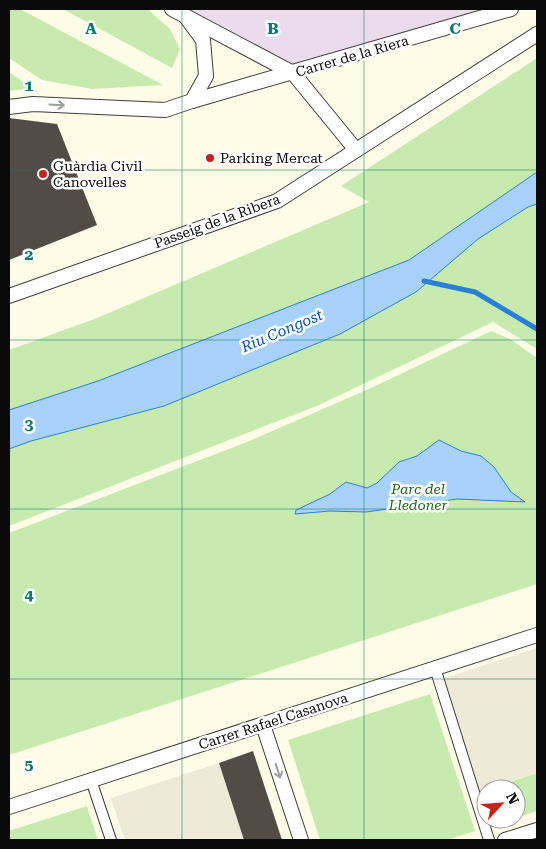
<svg xmlns="http://www.w3.org/2000/svg" width="546" height="849" viewBox="0 0 546 849" font-family="'Roboto Serif',serif">
	<style>
		.industrial { fill: #eadcea }
		.green { fill: #c7ebaf }
		.plaza { fill: #eeead7 }
		.water { fill: #a8d2fa; stroke: #2a7fd6 }
		.lines { fill: none; stroke-linecap: round; stroke-linejoin: round }
		.stream { stroke: #2a7fd6; stroke-width: 5 }
		.building { fill: #534c46 }
		.pedestrian-casing { stroke: #3d3d3d; stroke-width: 12 }
		.minor-casing { stroke: #3d3d3d; stroke-width: 16 }
		.pedestrian { stroke: #fff; stroke-width: 10 }
		.minor { stroke: #fff; stroke-width: 14 }
		.oneway { stroke: #9d9d9d }
		.grid { fill: none; stroke: #0f766e; stroke-width: 1; stroke-opacity: 0.55 }
		.poi-dot { fill: #c1241a; stroke: #fff; stroke-width: 2 }
		.labels { text-anchor: middle; dominant-baseline: central; stroke-width: 5; stroke-linejoin: round; paint-order: stroke }
		.street-label { font-size: 14px; fill: #0a0a0a; stroke: #fff }
		.poi-label { font-size: 14px; fill: #0a0a0a; stroke: #fff; text-anchor: start }
		.park-label { font-size: 14px; font-style: italic; fill: #1f6418; stroke: #fff }
		.water-label { font-size: 15px; font-style: italic; fill: #0d51a2; stroke: #fff }
		.grid-label { font-size: 16px; text-anchor: middle; font-weight: bold; fill: #0f766e; stroke: #fff; stroke-width: 5; stroke-linejoin: round; paint-order: stroke }
	</style>
	<rect width="100%" height="100%" fill="#fffde7"/>
	<path class="industrial" d="M172,9H506L293,73Z"/>
	<g class="green">
		<path d="M9,9H20L163,85L92,89L42,80L9,58Z"/>
		<path d="M63,9H147L170,29L180,49L172,68Z"/>
		<path d="M537,58V172L409,260L98,381L9,410V350L97,318L369,202L341,186Z"/>
		<path d="M9,72L22,81L26,89L9,91Z"/>
		<path d="M537,204V349L493,322L319,405L9,526V449L31,441L164,406L340,334L416,292L478,239L528,207Z"/>
		<path d="M491,331L510,339L537,358V584L9,755V533L247,442L371,388Z"/>
		<path d="M430,694L475,831L447,840H320L288,740Z"/>
		<path d="M537,773V811L516,818V789H489Z"/>
		<path d="M87,806L98,840H9V831Z"/>
	</g>
	<g class="plaza">
		<path d="M537,648V773L478,792L442,679Z"/>
		<path d="M219,763L244,840H125L111,798Z"/>
	</g>
	<g class="water">
		<path d="M537,172V204L528,207L478,239L416,292L340,334L164,406L31,441L9,449V410L98,381L409,260Z"/>
		<path d="M439,440L461,451L481,456L494,467L511,492L525,502L457,499L366,512L330,511L295,514L296,510L330,494L346,482L367,488L377,483L399,462L417,456Z"/>
	</g>
	<g class="lines">
		<path class="stream" d="M424,281L475,292L537,329"/>
	</g>
	<g class="building">
		<path d="M9,118L57,124L97,225L9,260Z"/>
		<path d="M253,751L282,840H244L219,763Z"/>
	</g>
	<g class="lines">
		<g class="pedestrian-casing">
			<g id="pedestrian">
				<path d="M435,668L489,840"/>
				<path d="M91,780L111,840"/>
			</g>
		</g>
		<g class="minor-casing">
			<g id="minor">
				<path d="M172,9L293,73L356,150"/>
				<path d="M192,101L511,9"/>
				<path d="M9,107L33,104L165,110L192,101L206,76L203,40L186,17"/>
				<path d="M9,296L277,201L537,34"/>
				<path d="M263,725L301,840"/>
				<path d="M9,807L537,635"/>
				<path d="M505,840L537,830"/>
			</g>
		</g>
		<use href="#pedestrian" class="pedestrian"/>
		<use href="#minor" class="minor"/>
	</g>
	<defs><path id="oneway-shaft" d="M-6 0H5M1.5-3L5.5 0L1.5 3" fill="none" stroke-width="1.6" stroke-linecap="round" stroke-linejoin="round" transform="scale(1.25)"/></defs>
	<g class="oneway">
		<use href="#oneway-shaft" transform="translate(57 105) rotate(3)"/>
		<use href="#oneway-shaft" transform="translate(278 771) rotate(72)"/>
	</g>
	<path class="grid" d="M182,9V840M364,9V840M9,170H537M9,340H537M9,509H537M9,679H537"/>
	<g class="poi-dot">
		<circle cx="210" cy="158" r="5"/>
		<circle cx="43" cy="174" r="5"/>
	</g>
	<g class="labels">
		<g class="street-label">
			<text transform="translate(352 56) rotate(-16)">Carrer de la Riera</text>
			<text transform="translate(217 221) rotate(-20)">Passeig de la Ribera</text>
			<text transform="translate(273 721) rotate(-18)">Carrer Rafael Casanova</text>
		</g>
		<g class="poi-label">
			<text x="220" y="158">Parking Mercat</text>
			<text x="53" y="166">Guàrdia Civil<tspan x="53" dy="16">Canovelles</tspan></text>
		</g>
		<g class="park-label">
			<text x="418" y="489">Parc del<tspan x="418" dy="16">Lledoner</tspan></text>
		</g>
		<g class="water-label">
			<text transform="translate(282 331) rotate(-23)">Riu Congost</text>
		</g>
	</g>
	<g class="grid-label">
		<text x="91" y="34">A</text>
		<text x="273" y="34">B</text>
		<text x="455" y="34">C</text>
		<text x="29" y="91">1</text>
		<text x="29" y="260">2</text>
		<text x="29" y="430">3</text>
		<text x="29" y="600">4</text>
		<text x="29" y="770">5</text>
	</g>
	<rect width="546" height="849" fill="none" stroke="#0a0a0a" stroke-width="20"/>
	<g transform="translate(501 804) rotate(64)"><circle r="24" fill="#ffffff" stroke="#9d9d9d"/>
	<path d="M0-4L9 19L0 12L-9 19Z" fill="#c1241a"/>
	<text y="-8" font-size="14" font-weight="bold" text-anchor="middle" fill="#0a0a0a">N</text>
	</g>
</svg>
